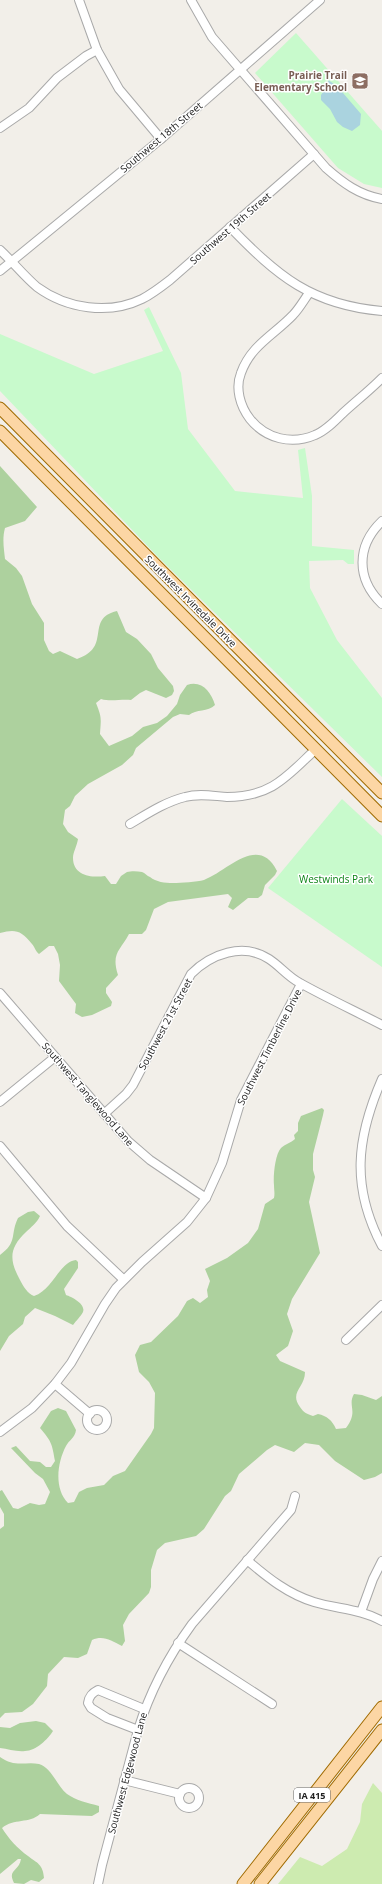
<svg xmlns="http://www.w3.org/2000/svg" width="382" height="1884" viewBox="0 0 382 1884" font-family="'Open Sans',sans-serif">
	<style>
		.grass { fill: #cdebb0 }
		.forest { fill: #add19e }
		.park { fill: #c8facc }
		.water { fill: #aad3df }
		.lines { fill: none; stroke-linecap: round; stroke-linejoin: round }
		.minor-casing { stroke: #a9a9a9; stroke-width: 10 }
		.major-casing { stroke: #a06b00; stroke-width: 13 }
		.minor { stroke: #fff; stroke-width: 8 }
		.major { stroke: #fcd6a4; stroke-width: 11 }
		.labels { text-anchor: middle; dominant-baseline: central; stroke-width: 3; stroke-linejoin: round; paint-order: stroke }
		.shield { fill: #fff; stroke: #646464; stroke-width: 1 }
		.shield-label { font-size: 9px; font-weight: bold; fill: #222 }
		.education-label { font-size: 10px; font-weight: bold; fill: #785e54; stroke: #fff; text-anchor: end }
		.street-label { font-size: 10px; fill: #222; stroke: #fff }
		.park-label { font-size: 10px; fill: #0c8416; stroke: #fff }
	</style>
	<rect width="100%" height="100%" fill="#f2efe9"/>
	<path class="grass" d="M373,1783L382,1793V1884H278L300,1857L322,1866L347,1849L360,1822L362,1804Z"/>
	<g class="forest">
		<path d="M0,466L37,507L25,521L5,528C2,539 4,549 5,559L16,568L22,576L32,604L44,623V640L49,651L53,654L60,651L77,659C113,647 84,619 117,611L126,632L137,639L151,654L158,668L173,686L174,691L172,695L166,698L146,690L140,693L131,700C120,699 111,702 101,699L96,703C102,718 101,718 100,734L109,746L132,736L143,727L157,723L167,716L177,704L180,695L187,685C202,680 211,692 215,705C208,712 196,709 189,715L180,714L173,717L136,748L133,755L122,765L88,784L75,796L70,806L65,810L63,824L68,832L78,839C77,846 73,852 73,858C73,876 92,878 105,876L111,884H116L121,876L127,872C131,871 137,871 142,872C145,873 147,876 150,877C156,882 165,883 173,883C181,883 197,882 204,880C228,871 258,834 277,871L275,875L265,885L262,895L258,898H248L233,910L228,907L232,898L228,894L168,902L154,909L146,930L142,934H129C120,951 111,953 118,975L106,988V993L112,1002L111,1006L92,1015L82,1017L75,1013L76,1004L59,981L60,965L58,954L54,946H49L39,954C35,951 35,947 32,944C21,930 15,929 0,933Z"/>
		<path d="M322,1108L324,1110L323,1115L313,1154V1170L315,1177L309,1202L320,1253L292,1299L287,1314L293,1331L288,1346L276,1355L280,1361L305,1372C305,1388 289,1392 300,1407C304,1413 307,1414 313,1416L318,1414C327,1416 332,1420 336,1429L346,1428C359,1411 347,1406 354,1394L362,1395L376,1400L382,1396V1473L375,1477L364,1480L335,1461L319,1445L305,1443L294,1452L275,1445L267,1450L239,1474L231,1491L225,1496L204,1529L196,1536L165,1543L157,1550L151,1570V1587L149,1593L129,1614L123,1625L125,1641L122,1646C111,1641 104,1635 92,1640L87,1654L78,1658L64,1657L48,1674L47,1686L33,1704L22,1712L5,1713L0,1718V1529L4,1526V1514L0,1507V1491L2,1490L13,1508L18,1509L30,1503L39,1505L45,1504L50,1492L43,1479L35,1473L11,1448L16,1446L30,1461L40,1462L46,1467H51L55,1461C52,1444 52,1442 40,1428L51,1411L58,1408L66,1411L76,1430C75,1438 69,1440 66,1446C57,1463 54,1489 68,1503L74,1502L79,1492L87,1488L104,1485L113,1476L125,1471L151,1434L154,1428L155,1393L149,1382L139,1372L135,1355L140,1345L151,1342L178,1316L187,1301L193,1298L200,1303L208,1297L207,1290L210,1281L205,1269L227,1258L248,1243L258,1229L265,1204L274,1198C275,1193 274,1190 274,1185C273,1177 275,1154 281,1148C285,1144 291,1143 295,1139L294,1135L298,1131V1123L301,1116Z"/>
		<path d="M34,1211L40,1216C37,1223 31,1227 26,1232C9,1248 9,1260 20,1280C23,1286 28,1294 34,1296C53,1290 59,1262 76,1260L78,1262V1268L64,1289L66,1295C72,1297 86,1304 83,1312C81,1316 76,1321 73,1325L55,1316L35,1308L25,1317L23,1324L9,1336L0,1351V1255C18,1242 10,1234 18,1218L28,1212Z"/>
		<path d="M36,1721L45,1723L53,1731C48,1739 36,1751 25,1751C17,1752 8,1749 0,1748V1727L10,1728L20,1723Z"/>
		<path d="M0,1757C15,1768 26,1761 39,1764C52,1768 57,1786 67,1794C75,1800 88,1803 99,1806V1812L92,1816L40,1814C29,1824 14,1818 2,1828C8,1838 18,1849 28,1856C37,1863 43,1864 44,1878L39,1882L31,1880L24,1884L14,1883C7,1869 19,1872 21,1859H18L0,1874Z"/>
	</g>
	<g class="park">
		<path d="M296,33L382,131V188L364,184L338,168L255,73Z"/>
		<path d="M149,307L181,373L188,429L235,491L303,498L298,450L305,448L312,496V546L354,550V564H348L343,560L309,561L310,588L337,640L382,698V777L158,557L0,391V334L94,374L163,351L144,310Z"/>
		<path d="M342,799L382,836V967L268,888Z"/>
	</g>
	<path class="water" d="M328,80L337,86L361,114L360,125L352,131L343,127L337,122L330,109L321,100V95L328,85Z"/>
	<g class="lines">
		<g class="minor-casing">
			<g id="minor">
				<path d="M79,0L97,50L119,89L161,139"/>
				<path d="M191,0L212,37L326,168C343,183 359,195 382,199"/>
				<path d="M0,128L29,108L57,78L86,56L97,50"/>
				<path d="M230,227C277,276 312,305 382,311"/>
				<path d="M0,250C13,262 24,276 37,287C67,309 109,315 142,299C152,294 161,287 170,280L314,154"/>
				<path d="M0,271L161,139L320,0"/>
				<path d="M309,293C304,300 299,309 293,315C274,335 251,345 241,373C235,388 240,406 250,419C266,439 292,445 315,435C325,431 334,422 342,414C355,402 369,391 382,378"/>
				<path d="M382,521C356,546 356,579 382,604"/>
				<path d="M130,824C147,814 165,802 185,797C199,793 213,796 227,797C272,797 287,776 316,749"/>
				<path d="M0,993L128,1141L150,1160L206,1198"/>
				<path d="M382,1079C356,1139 351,1187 382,1246"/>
				<path d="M0,1102L55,1057"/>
				<path d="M104,1114L126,1094L133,1085L191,974C211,954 243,942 269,959C280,966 288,977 300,983C327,998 355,1011 382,1025"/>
				<path d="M0,1146L67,1226L123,1279"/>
				<path d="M346,1340L382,1305"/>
				<path d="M55,1384L90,1414"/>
				<circle cx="97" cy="1420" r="10"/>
				<path d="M0,1432L32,1408L55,1384L71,1363L105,1304L116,1288L142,1262L187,1222L206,1198L222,1163L241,1100L301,984"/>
				<path d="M247,1560C268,1578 288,1594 314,1602C337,1609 361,1609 382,1621"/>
				<path d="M361,1612L373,1579L382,1561"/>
				<path d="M178,1643L272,1704"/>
				<path d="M138,1730L107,1718L91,1708L88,1703C89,1696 92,1693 98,1690L144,1709"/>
				<path d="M124,1780L180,1794"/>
				<circle cx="189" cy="1798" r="10"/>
				<path d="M98,1884L102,1865L138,1730C150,1691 168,1657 192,1624L291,1510L295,1496"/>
			</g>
		</g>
		<g class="major-casing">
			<g id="major">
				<path d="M0,408L382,793"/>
				<path d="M0,431L382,816"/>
				<path d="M243,1884L382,1707"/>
				<path d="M260,1884L382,1730"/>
			</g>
		</g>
		<use href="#minor" class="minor"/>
		<use href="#major" class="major"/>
	</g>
	<defs>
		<g id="school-square" transform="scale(0.9)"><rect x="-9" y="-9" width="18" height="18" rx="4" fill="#8d6e63" stroke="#fff"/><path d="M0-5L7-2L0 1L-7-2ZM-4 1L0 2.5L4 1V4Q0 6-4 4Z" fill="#fff"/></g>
	</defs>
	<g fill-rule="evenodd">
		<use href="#school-square" x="360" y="81"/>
	</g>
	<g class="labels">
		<rect class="shield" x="294" y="1788" width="36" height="14" rx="3"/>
		<g class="shield-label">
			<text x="312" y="1795">IA 415</text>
		</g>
		<g class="education-label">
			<text x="347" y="75">Prairie Trail<tspan x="347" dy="12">Elementary School</tspan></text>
		</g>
		<g class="street-label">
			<text transform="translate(161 137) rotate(-40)">Southwest 18th Street</text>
			<text transform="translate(230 228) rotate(-41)">Southwest 19th Street</text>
			<text transform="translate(191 601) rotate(45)">Southwest Irvinedale Drive</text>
			<text transform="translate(165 1024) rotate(-62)">Southwest 21st Street</text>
			<text transform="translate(269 1047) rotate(-63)">Southwest Timberline Drive</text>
			<text transform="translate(88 1094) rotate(49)">Southwest Tanglewood Lane</text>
			<text transform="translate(127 1773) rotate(-75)">Southwest Edgewood Lane</text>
		</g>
		<g class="park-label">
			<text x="336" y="879">Westwinds Park</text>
		</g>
	</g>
</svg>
